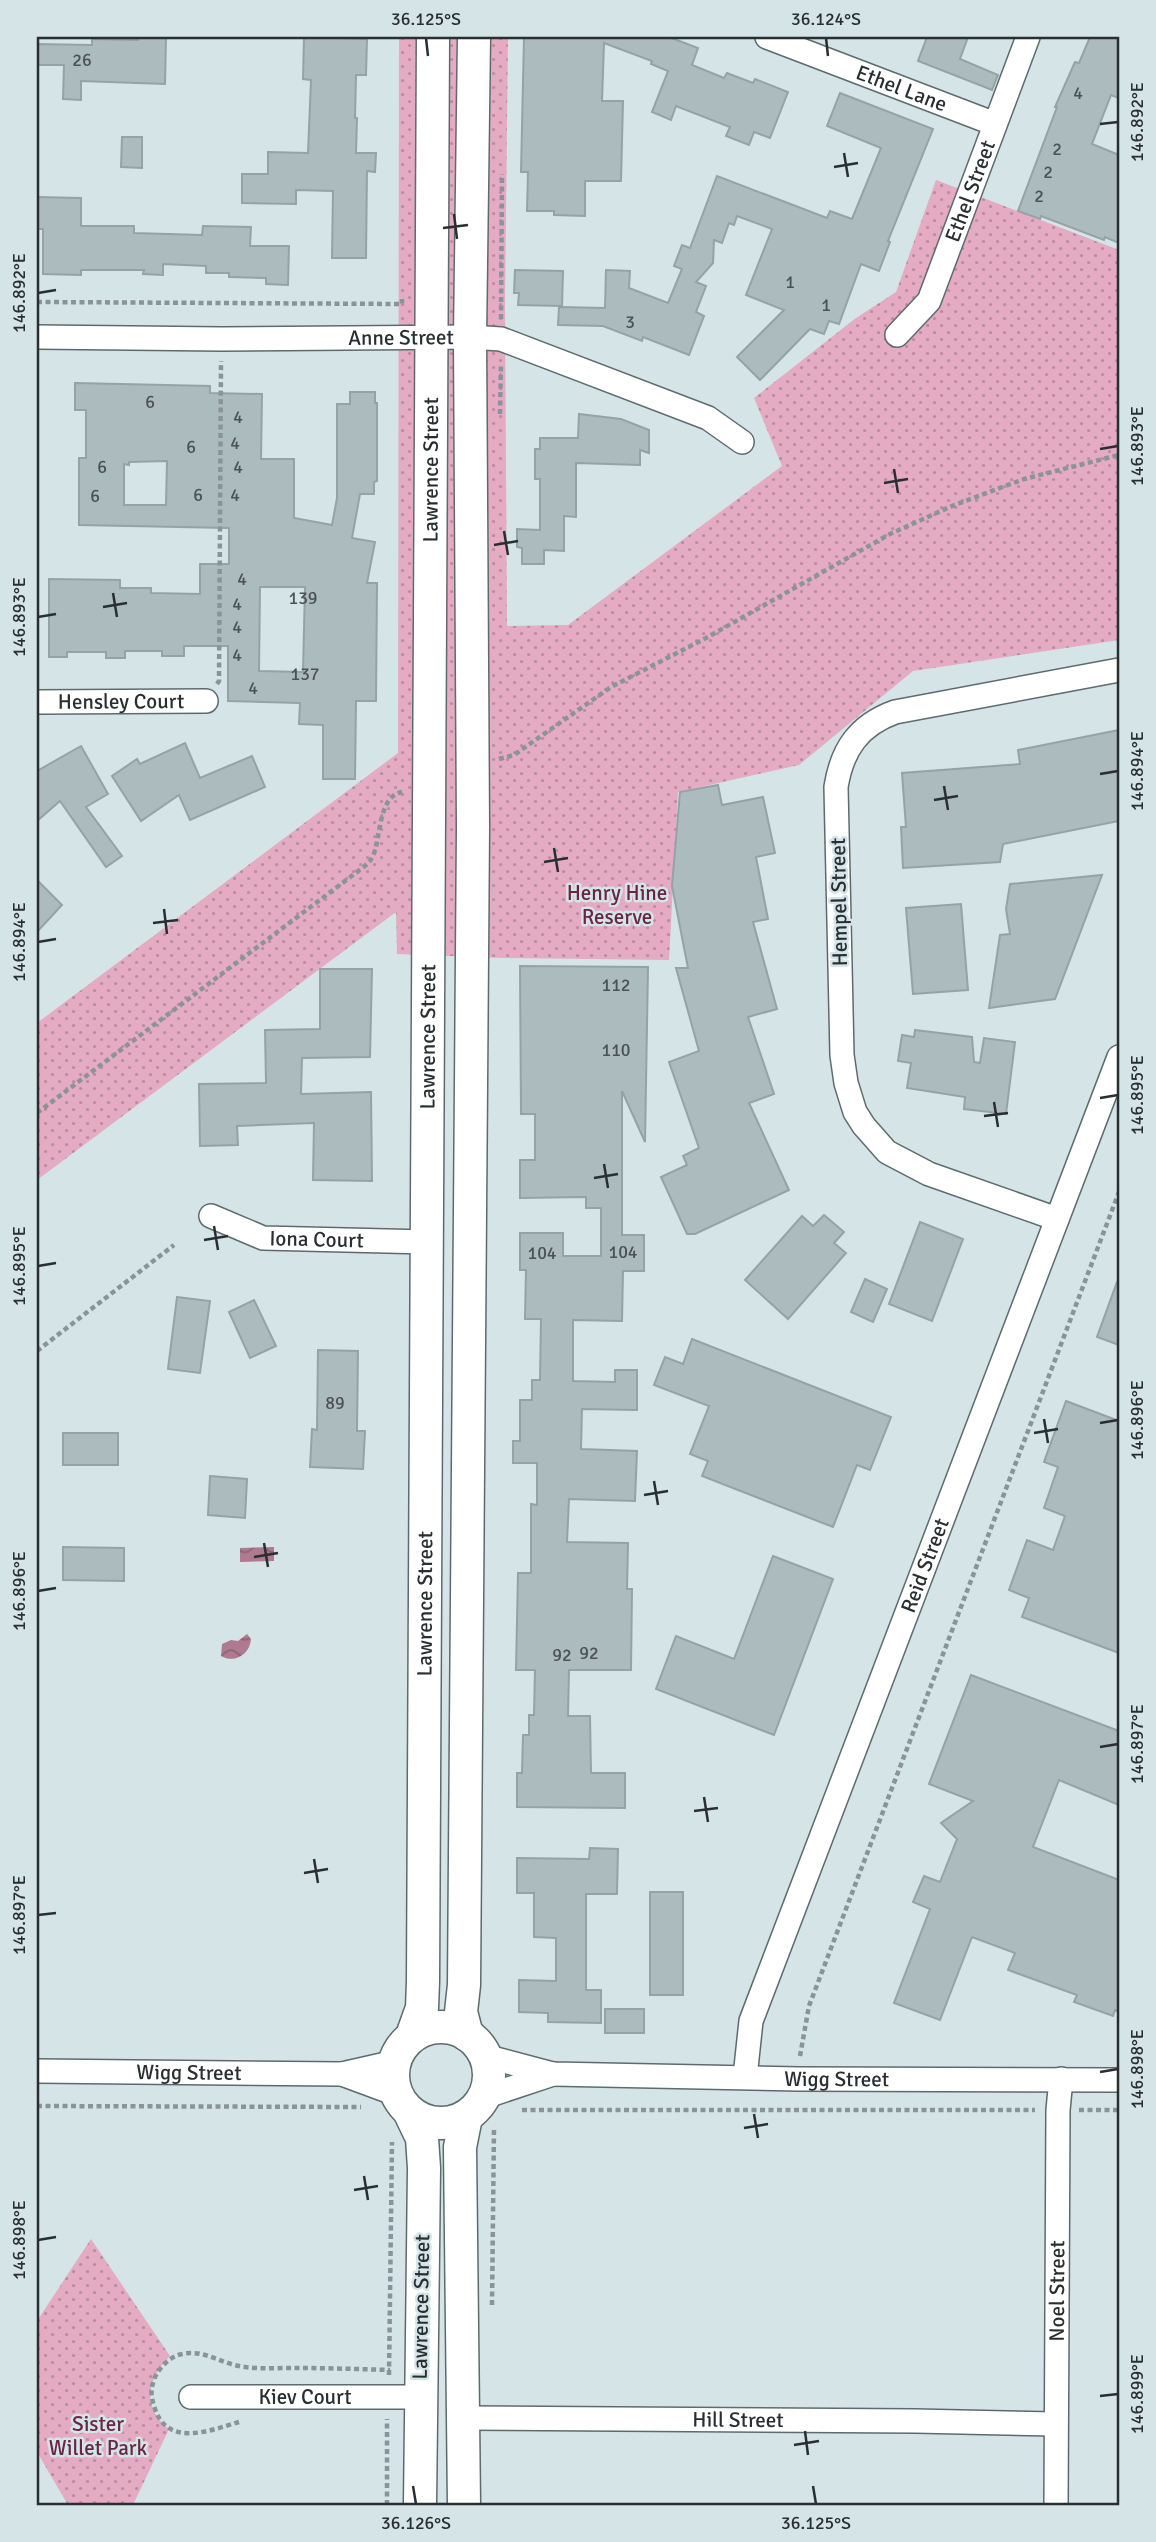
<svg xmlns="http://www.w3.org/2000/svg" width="1156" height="2542" viewBox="0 0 1156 2542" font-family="Signika,sans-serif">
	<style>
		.green { fill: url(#green-dots) }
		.water { fill: url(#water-waves) }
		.building { fill: #acbbbe; stroke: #94a3a6; stroke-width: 2; fill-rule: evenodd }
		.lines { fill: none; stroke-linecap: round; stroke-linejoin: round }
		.street-casing { stroke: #5d6b6e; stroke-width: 26 }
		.secondary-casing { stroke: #5d6b6e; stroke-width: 35 }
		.path { stroke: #899497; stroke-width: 4.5; stroke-dasharray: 5 3.5; stroke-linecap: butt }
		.street { stroke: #fff; stroke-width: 23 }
		.secondary { stroke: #fff; stroke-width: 32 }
		.ticks { fill: none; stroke: #292f31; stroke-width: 2.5 }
		.labels { text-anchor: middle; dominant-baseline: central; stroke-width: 5; stroke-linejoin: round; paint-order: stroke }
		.number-label { font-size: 18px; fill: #4a5254 }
		.street-label { font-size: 21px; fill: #292f31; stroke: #d4e4e7 }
		.park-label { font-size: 21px; fill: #692546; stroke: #d4e4e7 }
		.neatline { fill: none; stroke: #292f31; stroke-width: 2.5 }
		.ticks-label { font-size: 18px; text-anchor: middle; fill: #292f31 }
	</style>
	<defs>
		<pattern id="green-dots" width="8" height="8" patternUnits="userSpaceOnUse" patternTransform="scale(1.75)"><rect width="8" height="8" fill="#e4abc2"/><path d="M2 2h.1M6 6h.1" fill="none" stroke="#b98c9e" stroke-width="1.8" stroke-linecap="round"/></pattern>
		<pattern id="water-waves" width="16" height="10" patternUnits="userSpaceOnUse" patternTransform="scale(1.75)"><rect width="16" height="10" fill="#af798f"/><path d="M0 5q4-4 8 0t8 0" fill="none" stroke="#8e6475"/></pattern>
	</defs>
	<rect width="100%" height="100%" fill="#d4e4e7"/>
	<g class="green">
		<path d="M399,37H508L505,304L507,626L568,625L782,466L754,398L856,318L896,292L936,180L1119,250V640L913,671L799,765L678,792L669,960L505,958L397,954L396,912L37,1180V1023L398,753Z"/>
		<path d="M91,2239L170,2356C147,2379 141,2407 169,2429L133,2505H68L37,2452V2321Z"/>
	</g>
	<g class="water">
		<path d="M274,1547V1561L240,1562V1548Z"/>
		<path d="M247,1634L251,1639C250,1654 235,1664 221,1656L222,1644L231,1640L238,1641Z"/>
	</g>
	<g class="building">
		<path d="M138,37H166L165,84L81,81V100L63,99L64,65H37V44L92,45V39L138,40Z"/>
		<path d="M304,37L367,39L366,75H356L355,118H357L356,153H376L375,172L367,171L366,258H332L333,191L296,190V204L242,203V174H268V152L308,153L311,80L303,79Z"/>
		<path d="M524,37H669L698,48L692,65L724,78L727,73L753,83L755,79L788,92L770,138L754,132L749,145L726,136L730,127L676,106L671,120L652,112L668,71L651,64L652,61L604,43L602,101H623L621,181H585V216L554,215V211H527L528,172H521Z"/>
		<path d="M927,37H968L960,59L998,75L992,90L918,61Z"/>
		<path d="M1090,37H1119V98L1111,95L1092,144L1119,155V243L1105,237L1104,240L1041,216L1040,219L1018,211L1057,107H1055L1075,62L1079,63Z"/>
		<path d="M840,93L933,129L888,241L890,242L879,271L861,264L839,324L829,321L824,334L810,329L760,380L737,357L784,310L746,295L772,229L737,216L734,225L729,223L722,243L714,240L713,263L696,282L706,286L696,312L704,316L689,355L643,337L642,341L603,326L558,325L559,307L605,308L606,270L630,271L629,288L668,303L682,269L674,266L682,245L690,248L717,176L827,218L830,211L852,219L881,148L827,126Z"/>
		<path d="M122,137H142V168L121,167Z"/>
		<path d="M37,197L81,198V226H134V233L202,235L203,226L251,227L250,246H289L288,285L266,284V278L229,277V273H206V266L163,264V275L143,274L144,270H81V275L43,274V229H37Z"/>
		<path d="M515,270L563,271L562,306L518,305L519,293H514Z"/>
		<path d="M75,383L210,386V393L262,394L261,459H294V518L332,525L337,498V404H350V392H375V403H377V481L374,482V494H360L352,538L375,542L367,583H377L376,701H356L355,779H323V725L299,724L300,703L228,701V646H184V656H162V651H125V658H106V652H67V657H49V579L120,580V588H151V593L200,594V564H229V528L79,525V458H86V410H75ZM167,461L166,505H124V464L129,465V462ZM260,587H305L303,672L259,671Z"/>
		<path d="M579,414L621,419L649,430V453L640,450V465L576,463V517L564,516V551L544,550V564H522V548L517,547V529L540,530V479H535V449H540V438H578Z"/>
		<path d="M1119,730V821L1003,844L1000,862L903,868L901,827H906L902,773L1020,764L1018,750Z"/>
		<path d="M185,743L200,778L252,756L265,787L190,820L179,795L141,821L112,776L137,759L140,764Z"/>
		<path d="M81,746L108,794L86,807L122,856L106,867L60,801L37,821V771Z"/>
		<path d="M718,785L722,805L763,797L775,853L756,857L768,919L753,922L777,1009L748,1017L774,1094L749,1103L789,1190L695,1234H687L661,1177L687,1165L683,1156L699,1148L669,1062L699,1051L676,968H688L672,886L680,792Z"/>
		<path d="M1102,875L1055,999L989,1008L1000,935L1010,934L1006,909L1010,884Z"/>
		<path d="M37,880L62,905L37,932Z"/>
		<path d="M961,904L968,990L913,994L906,908Z"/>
		<path d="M520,966L648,967L645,1142L622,1091V1235H644V1271H623L622,1321L573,1320V1381L615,1382V1370H637V1410L582,1409L581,1449L637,1451L635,1501L569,1499L567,1542L628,1543L627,1589H632L631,1670H569L568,1716H590L591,1773H625V1808L517,1807V1773H522L523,1735H529V1715H534L535,1670H516L518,1573H531V1504L537,1505V1463H513V1441H520V1400H532V1380H540L541,1319H525L526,1270H520V1233H563V1256H601V1208H586V1197L520,1198V1160H535V1114H521Z"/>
		<path d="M320,969H372L370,1057L302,1058L301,1094L371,1092L372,1181L313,1180L314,1123L237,1126L238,1145L200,1146L199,1084L266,1083L265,1030L320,1029Z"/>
		<path d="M915,1030L972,1037L974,1062L980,1063L984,1038L1015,1042L1006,1114L964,1109L965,1097L907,1088L911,1063L898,1061L902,1035L914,1037Z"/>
		<path d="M824,1215L844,1232L834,1243L846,1253L788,1319L745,1280L802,1216L813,1226Z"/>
		<path d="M920,1222L963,1239L932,1321L889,1304Z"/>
		<path d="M865,1279L887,1289L873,1322L851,1312Z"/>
		<path d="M1117,1282H1119V1345L1097,1337Z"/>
		<path d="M177,1297L210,1301L200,1373L168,1369Z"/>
		<path d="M254,1300L276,1346L250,1358L229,1312Z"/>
		<path d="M692,1339L891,1417L870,1470L857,1465L833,1527L702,1476L708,1461L690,1454L709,1406L654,1385L665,1357L683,1364Z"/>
		<path d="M318,1350L358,1351L357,1431H365L363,1469L310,1467L312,1429L317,1430Z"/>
		<path d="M1066,1401L1119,1421V1653L1022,1617L1029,1598L1009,1590L1027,1540L1053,1550L1065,1516L1044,1508L1058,1467L1044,1462Z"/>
		<rect x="63" y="1433" width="55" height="32"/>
		<path d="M210,1476L247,1479L245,1518L208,1515Z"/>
		<path d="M63,1547L124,1548V1581L63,1580Z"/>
		<path d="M773,1556L833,1579L774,1735L656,1689L676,1636L734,1659Z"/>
		<path d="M971,1675L1119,1731V1805L1059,1780L1033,1847L1119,1880V2012L1115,2010L1113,2016L1074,2002L1077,1995L1008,1970L1015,1953L972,1937L940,2020L894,2003L930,1909L913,1902L924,1876L940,1882L957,1839L941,1823L973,1801L929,1784Z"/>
		<path d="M590,1848L618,1849L617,1894H586V1990H601V2023L548,2022V2013L519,2012V1980L556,1981V1938L534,1937V1893H517V1858L589,1859Z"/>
		<rect x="650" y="1892" width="33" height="103"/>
		<rect x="605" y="2009" width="39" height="24"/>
	</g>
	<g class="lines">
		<g class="street-casing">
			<g id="street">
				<path id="s1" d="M767,37L995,124"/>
				<path id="s2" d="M897,335L929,301L1028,37"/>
				<path id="s3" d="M37,337L222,339L470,337L501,339L708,418L742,442"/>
				<path id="s4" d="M37,702L206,701"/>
				<path id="s5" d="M211,1216L263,1238L428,1242"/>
				<path d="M1057,1219L929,1174L887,1152L864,1126L855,1112L846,1083L842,1055L836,787C842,749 859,725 895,712L1119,670"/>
				<path id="s6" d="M485,2056L553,2074L799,2079L1119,2080"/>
				<path id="s7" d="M37,2071L342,2074L395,2062"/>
				<path d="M342,2074L396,2094"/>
				<path id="s8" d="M745,2077L751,2021L1119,1057"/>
				<path d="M484,2097L553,2074"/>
				<path id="s9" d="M191,2397H420"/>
				<path id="s10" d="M463,2418L915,2421L1055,2424"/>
				<path id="s11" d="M1056,2505L1058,2110L1061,2079"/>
			</g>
		</g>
		<g class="secondary-casing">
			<g id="secondary">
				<circle cx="441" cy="2075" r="48"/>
				<path d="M467,2035L461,2012L464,1985L473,827L470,337L474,37"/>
				<path id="s12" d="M412,2036L422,2008L423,1981L433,37"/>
				<path d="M410,2113L422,2138L424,2168L420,2505"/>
				<path d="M464,2505L460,2147L466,2117"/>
			</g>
		</g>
		<g class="path">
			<path d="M37,302L402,304V299"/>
			<path d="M501,319L502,174"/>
			<path d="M500,414L501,363"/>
			<path d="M217,684L219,681L221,361"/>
			<path d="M499,759L514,755L611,687L706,638L890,534L952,506L1024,479L1119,455"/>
			<path d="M37,1113L361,869C366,865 370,862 373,856C381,838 378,796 402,792"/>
			<path d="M37,1351L174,1245"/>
			<path d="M800,2056L809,2006L1119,1192"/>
			<path d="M37,2106L361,2107"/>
			<path d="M522,2110H1035"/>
			<path d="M1079,2110H1119"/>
			<path d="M492,2305L494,2128"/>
			<path d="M389,2375L392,2142"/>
			<path d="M239,2422C212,2430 168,2448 155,2409C152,2400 150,2392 153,2383C156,2370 170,2356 182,2354C205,2349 223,2365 245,2367C260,2369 277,2368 293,2368C325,2368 358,2369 390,2370"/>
			<path d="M387,2505V2419"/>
		</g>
		<use href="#street" class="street"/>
		<use href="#secondary" class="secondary"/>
	</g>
	<path class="ticks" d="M426,38L428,56M826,38L828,56M1100,124L1118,122M844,153L848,177M834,167L858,163M454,214L457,239M443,228L468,225M38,293L56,290M1100,449L1118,446M894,469L898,493M884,483L908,479M504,531L508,555M494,545L518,541M113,593L117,617M103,607L127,603M38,617L56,614M1100,774L1118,771M944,786L948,810M934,800L958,796M554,848L558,872M544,862L568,858M164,909L167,934M153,923L178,920M38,942L56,939M1100,1098L1118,1095M994,1102L998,1127M984,1116L1008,1113M604,1164L608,1188M594,1178L618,1174M214,1226L218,1250M204,1240L228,1236M38,1266L56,1263M1044,1419L1048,1443M1100,1423L1118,1420M1034,1433L1058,1429M654,1481L658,1505M644,1495L668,1491M264,1543L268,1567M254,1557L278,1553M38,1591L56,1588M1100,1747L1118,1744M704,1797L708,1822M694,1811L718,1808M314,1859L318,1883M304,1873L328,1869M38,1915L56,1913M1100,2072L1118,2069M754,2114L758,2138M744,2128L768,2124M364,2176L368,2200M354,2190L378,2186M38,2240L56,2237M1100,2396L1118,2394M805,2431L808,2455M794,2445L819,2441M413,2486L416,2504M813,2486L816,2504"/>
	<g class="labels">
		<g class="number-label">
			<text x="82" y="60">26</text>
			<text x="1078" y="93">4</text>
			<text x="1057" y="149">2</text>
			<text x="1048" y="172">2</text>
			<text x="1039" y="196">2</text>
			<text x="790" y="282">1</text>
			<text x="826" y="305">1</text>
			<text x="630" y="322">3</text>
			<text x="150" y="402">6</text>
			<text x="238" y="417">4</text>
			<text x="235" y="443">4</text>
			<text x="191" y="447">6</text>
			<text x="102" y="467">6</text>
			<text x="238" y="467">4</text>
			<text x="198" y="495">6</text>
			<text x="235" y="495">4</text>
			<text x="95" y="496">6</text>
			<text x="242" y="579">4</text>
			<text x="303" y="598">139</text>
			<text x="237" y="604">4</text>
			<text x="237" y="627">4</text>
			<text x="237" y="655">4</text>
			<text x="305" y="674">137</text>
			<text x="253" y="688">4</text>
			<text x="616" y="985">112</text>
			<text x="616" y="1050">110</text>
			<text x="623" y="1252">104</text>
			<text x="542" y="1253">104</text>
			<text x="335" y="1403">89</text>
			<text x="589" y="1653">92</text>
			<text x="562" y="1655">92</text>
		</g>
		<g class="street-label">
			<text stroke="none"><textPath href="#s1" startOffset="144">Ethel Lane</textPath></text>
			<text stroke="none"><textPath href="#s2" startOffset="164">Ethel Street</textPath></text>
			<text stroke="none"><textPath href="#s3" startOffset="364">Anne Street</textPath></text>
			<text stroke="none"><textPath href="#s12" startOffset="1568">Lawrence Street</textPath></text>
			<text stroke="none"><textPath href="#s4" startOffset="84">Hensley Court</textPath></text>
			<text transform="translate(839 902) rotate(-91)">Hempel Street</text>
			<text stroke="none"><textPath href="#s12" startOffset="1001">Lawrence Street</textPath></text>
			<text stroke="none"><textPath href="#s5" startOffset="110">Iona Court</textPath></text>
			<text stroke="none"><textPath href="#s8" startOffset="544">Reid Street</textPath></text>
			<text stroke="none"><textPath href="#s12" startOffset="434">Lawrence Street</textPath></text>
			<text stroke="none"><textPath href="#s7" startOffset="152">Wigg Street</textPath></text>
			<text stroke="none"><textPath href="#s6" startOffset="354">Wigg Street</textPath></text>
			<text stroke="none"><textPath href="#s11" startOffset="214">Noel Street</textPath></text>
			<text transform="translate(421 2307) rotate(-89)">Lawrence Street</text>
			<text stroke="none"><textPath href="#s9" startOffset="114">Kiev Court</textPath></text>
			<text stroke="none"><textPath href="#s10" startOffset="275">Hill Street</textPath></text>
		</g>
		<g class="park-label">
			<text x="617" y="893">Henry Hine<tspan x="617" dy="24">Reserve</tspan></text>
			<text x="98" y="2424">Sister<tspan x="98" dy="24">Willet Park</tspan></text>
		</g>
	</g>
	<rect width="1156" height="2542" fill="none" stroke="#d4e4e7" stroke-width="77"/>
	<rect x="38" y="38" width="1080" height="2466" class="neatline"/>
	<g class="ticks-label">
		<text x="426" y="25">36.125°S</text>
		<text x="826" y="25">36.124°S</text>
		<text transform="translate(1137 122) rotate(-90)" y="6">146.892°E</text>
		<text transform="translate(19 293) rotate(-90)" y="6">146.892°E</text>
		<text transform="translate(1137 446) rotate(-90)" y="6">146.893°E</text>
		<text transform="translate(19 617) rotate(-90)" y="6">146.893°E</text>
		<text transform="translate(1137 771) rotate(-90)" y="6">146.894°E</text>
		<text transform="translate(19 942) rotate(-90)" y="6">146.894°E</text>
		<text transform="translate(1137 1095) rotate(-90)" y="6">146.895°E</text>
		<text transform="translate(19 1266) rotate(-90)" y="6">146.895°E</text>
		<text transform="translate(1137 1420) rotate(-90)" y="6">146.896°E</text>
		<text transform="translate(19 1591) rotate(-90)" y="6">146.896°E</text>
		<text transform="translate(1137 1744) rotate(-90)" y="6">146.897°E</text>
		<text transform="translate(19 1915) rotate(-90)" y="6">146.897°E</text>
		<text transform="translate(1137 2069) rotate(-90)" y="6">146.898°E</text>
		<text transform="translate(19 2240) rotate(-90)" y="6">146.898°E</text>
		<text transform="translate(1137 2394) rotate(-90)" y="6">146.899°E</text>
		<text x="416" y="2529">36.126°S</text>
		<text x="816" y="2529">36.125°S</text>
	</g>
</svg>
